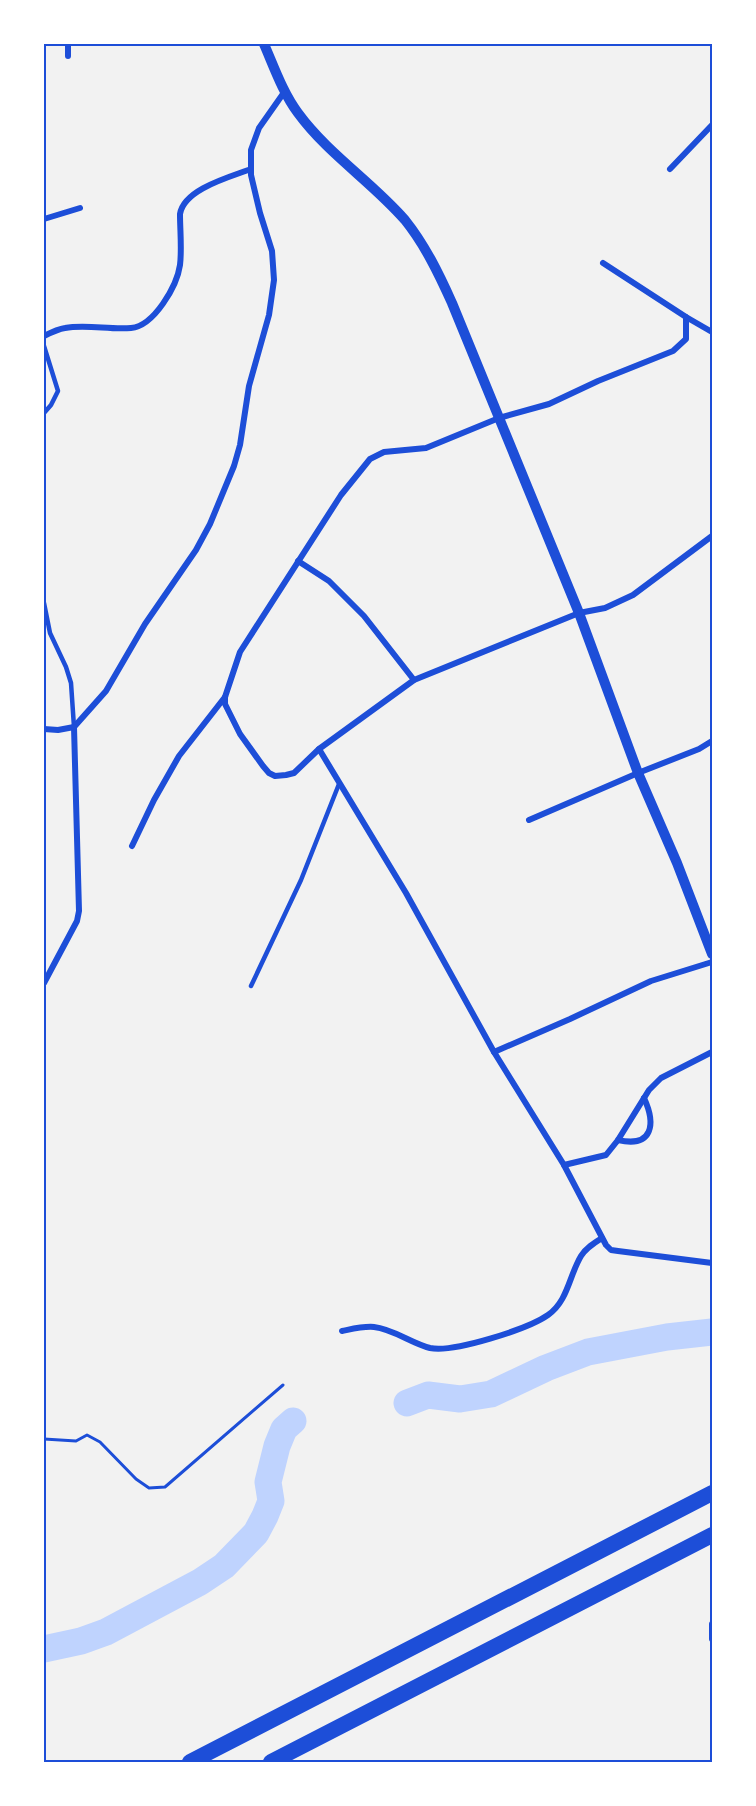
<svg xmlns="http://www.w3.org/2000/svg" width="756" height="1806" viewBox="0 0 756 1806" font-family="Commissioner,sans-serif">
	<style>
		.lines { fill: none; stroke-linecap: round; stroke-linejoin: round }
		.river { stroke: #bfd3fe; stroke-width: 27 }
		.path { stroke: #1d4ed8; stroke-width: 3 }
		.service { stroke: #1d4ed8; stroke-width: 4.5 }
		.minor { stroke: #1d4ed8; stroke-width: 6 }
		.tertiary { stroke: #1d4ed8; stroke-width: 10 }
		.motorway { stroke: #1d4ed8; stroke-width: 16 }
		.neatline { fill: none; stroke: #1d4ed8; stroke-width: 2 }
	</style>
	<rect width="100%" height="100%" fill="#f2f2f2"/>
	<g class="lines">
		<g class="river">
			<path d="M407,1403L428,1395L460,1399L491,1394L546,1368L588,1352L667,1337L712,1332"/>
			<path d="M44,1649L81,1641L106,1632L200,1582L224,1566L256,1533L265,1516L271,1501L268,1482L277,1446L284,1429L293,1421"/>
		</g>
		<path class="path" d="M44,1439L76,1441L87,1435L100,1442L136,1479L149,1488L165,1487L283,1385"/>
		<g class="service">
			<path d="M44,346L58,391L51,405L44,413"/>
			<path d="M44,603L50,633L66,667L71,683L74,727"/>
			<path d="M251,986L301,880L339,784"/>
		</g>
		<g class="minor">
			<path d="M68,56V44"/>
			<path d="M670,169L712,125"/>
			<path d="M44,219L80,208"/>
			<path d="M603,263L686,317V339L673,351L598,381L549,404L499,418L426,448L384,452L370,459L341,495L240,652L225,697V704L240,734L263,766L269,773L275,776L286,775L294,773L319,749L414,680L579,613L605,608L633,595L712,536"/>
			<path d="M686,317L712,332"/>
			<path d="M44,336C50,333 58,329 65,328C86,324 110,330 131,328C154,326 177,286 180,265C182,249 180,230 180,214C184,189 230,177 251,169"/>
			<path d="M298,561L329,581L364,616L414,680"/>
			<path d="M44,729L58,730L74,727L106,691L145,624L196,550L210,524L234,466L240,445L249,386L269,315L274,280L272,251L260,213L251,175V150L259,128L285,91"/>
			<path d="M319,749L406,893L494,1052L564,1165L606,1245L611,1250L618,1251L712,1263"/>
			<path d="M529,820L638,773L699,749L712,741"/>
			<path d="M132,846L154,800L179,756L225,697"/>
			<path d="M44,983L77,921L79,911L74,727"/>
			<path d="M494,1052L570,1019L651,981L712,962"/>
			<path d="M618,1140C653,1148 656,1124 644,1098"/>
			<path d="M564,1165L606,1155L618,1140L649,1090L661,1078L712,1052"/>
			<path d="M342,1331C352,1329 364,1326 374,1327C393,1329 411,1343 430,1348C453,1353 528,1329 548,1315C568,1301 569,1276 581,1256C586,1248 594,1243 602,1238"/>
			<path d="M712,1624V1639"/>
		</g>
		<path class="tertiary" d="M264,44C274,67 283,93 298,113C328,154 372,182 405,220C425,245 439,274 452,303L579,613L638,773L677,863L712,954"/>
		<g class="motorway">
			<path d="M190,1762L712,1493"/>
			<path d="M271,1762L712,1535"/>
		</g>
	</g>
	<rect width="756" height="1806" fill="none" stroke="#ffffff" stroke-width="90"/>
	<rect x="45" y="45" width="666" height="1716" class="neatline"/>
</svg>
